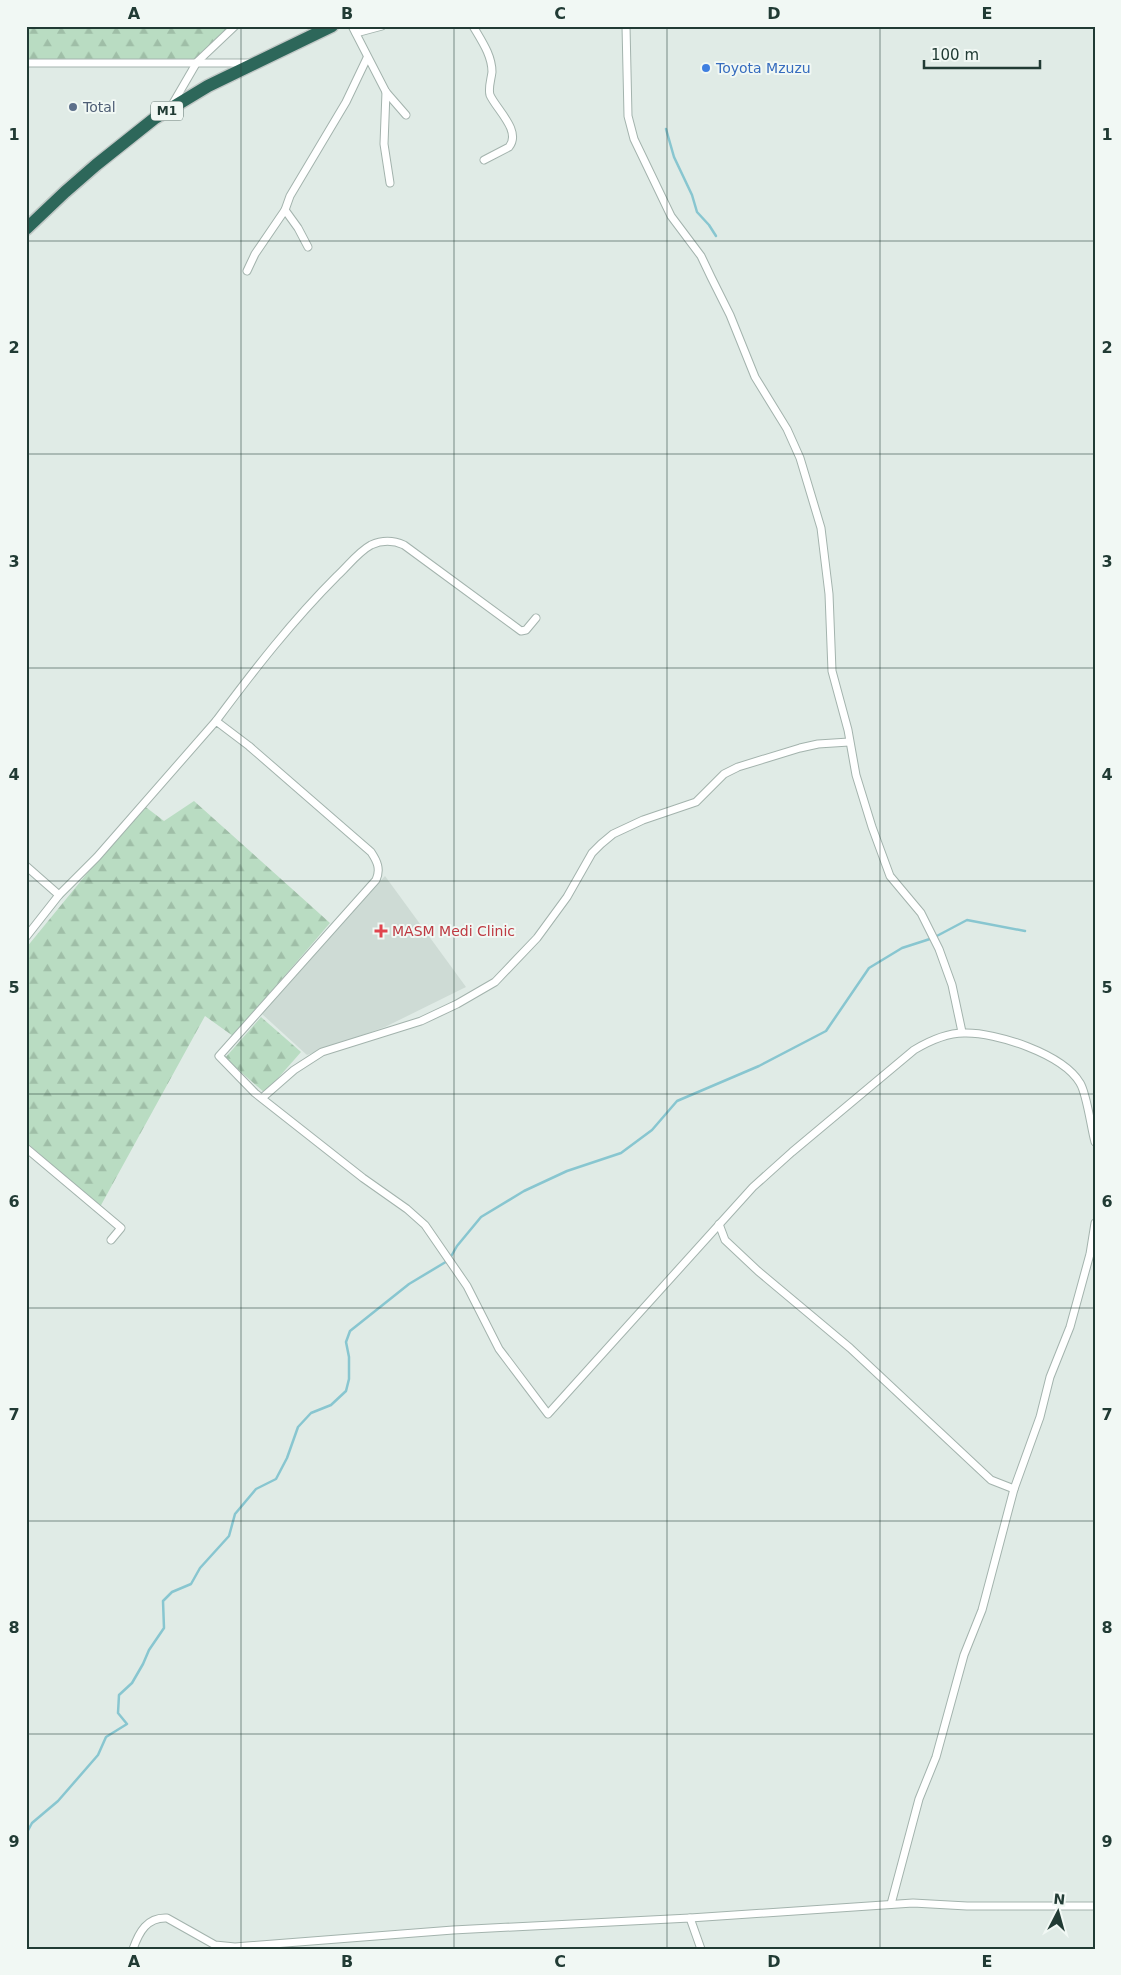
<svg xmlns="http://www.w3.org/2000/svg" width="1121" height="1975" viewBox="0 0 1121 1975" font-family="'DejaVu Sans',sans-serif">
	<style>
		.built { fill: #cedbd5 }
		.forest { fill: url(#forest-firs) }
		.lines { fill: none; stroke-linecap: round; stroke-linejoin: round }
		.stream { stroke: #88c6d0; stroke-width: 2.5 }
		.street-casing { stroke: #a3b3ad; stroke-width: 9 }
		.highway-casing { stroke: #c1c8c6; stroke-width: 15 }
		.street { stroke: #fff; stroke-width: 7 }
		.highway { stroke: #2d675a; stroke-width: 12 }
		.grid { fill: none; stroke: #213b34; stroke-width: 1; stroke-opacity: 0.55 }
		.shop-dot { fill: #3f7fe0; stroke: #f1f8f4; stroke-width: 2 }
		.service-dot { fill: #5c6f8a; stroke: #f1f8f4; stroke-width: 2 }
		.health-dot { fill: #e0444e; stroke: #f1f8f4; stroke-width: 2 }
		.labels { text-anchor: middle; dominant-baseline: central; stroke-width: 4; stroke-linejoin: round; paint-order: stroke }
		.shield { fill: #f1f8f4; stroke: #5f746e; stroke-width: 1 }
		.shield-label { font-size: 12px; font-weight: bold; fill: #213b34 }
		.shop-label { font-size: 14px; fill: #366cbe; stroke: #f1f8f4; text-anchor: start }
		.service-label { font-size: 14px; fill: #4e5e75; stroke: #f1f8f4; text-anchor: start }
		.health-label { font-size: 14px; fill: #be3a42; stroke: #f1f8f4; text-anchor: start }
		.neatline { fill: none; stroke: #213b34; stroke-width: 2 }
		.grid-label { font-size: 16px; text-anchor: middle; font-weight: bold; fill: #213b34 }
	</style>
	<defs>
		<pattern id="forest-firs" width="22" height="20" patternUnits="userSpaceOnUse" patternTransform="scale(1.25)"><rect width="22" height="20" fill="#b9dcc2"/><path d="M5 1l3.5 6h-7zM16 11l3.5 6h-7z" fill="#9fbea7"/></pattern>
	</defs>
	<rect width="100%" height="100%" fill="#e0ebe6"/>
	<path class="built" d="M385,876L466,987L385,1027L307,1055L262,1014Z"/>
	<g class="forest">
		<path d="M26,26H229L196,61L26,60Z"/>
		<path d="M194,801L330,923L233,1036L205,1016L100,1207L26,1142V948L143,805L164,821Z"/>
		<path d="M261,1017L301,1052L265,1093L225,1058Z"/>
	</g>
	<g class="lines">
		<g class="stream">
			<path d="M666,129L674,157L692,195L697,212L709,225L716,236"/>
			<path d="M26,1834L32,1823L58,1801L98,1755L106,1737L127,1724L118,1713L119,1695L132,1683L143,1664L149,1650L164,1628L163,1601L172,1592L191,1584L200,1568L229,1536L235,1514L256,1489L276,1479L287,1458L298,1427L311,1413L331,1405L346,1391L349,1379V1357L346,1342L350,1331L409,1284L449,1260L457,1246L481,1217L524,1191L567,1171L621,1153L652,1130L677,1101L759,1066L826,1031L869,968L902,948L933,938L967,920L1025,931"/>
		</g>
		<g class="street-casing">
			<g id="street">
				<path d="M352,26L386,92L406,115"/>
				<path d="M473,26C481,40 492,55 492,72C491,80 488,88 490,95C496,109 522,131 509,147L484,160"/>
				<path d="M626,26L628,116L634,139L671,216L701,256L711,277L730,315L755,377L787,429L800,458L821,528L829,594L832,671L848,730L856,775L872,827L890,876L921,913L939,949L952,985L962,1032"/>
				<path d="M356,33L382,26"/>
				<path d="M26,63H248"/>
				<path d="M386,92L384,144L390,183"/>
				<path d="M172,105L197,62L235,26"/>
				<path d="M308,247L298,228L285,210L290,196L346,102L367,58"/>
				<path d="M247,271L255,254L285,210"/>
				<path d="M216,721C254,670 292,621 337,576C348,566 358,552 371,545C382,540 393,540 404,545L521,631L526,630L536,618"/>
				<path d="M26,866L59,895"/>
				<path d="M26,937L59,895L97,857L216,721L249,746L371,852C377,861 381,869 376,880L219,1056L255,1093L363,1178L407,1209L425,1225L467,1286L499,1349L548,1414L753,1187L792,1152L914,1050C929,1041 946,1033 964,1033C996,1032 1063,1054 1080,1083C1087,1094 1091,1128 1095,1142"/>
				<path d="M262,1098L294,1070L322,1052L421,1021L457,1004L495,982L537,938L567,897L592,853L601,844L613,834L643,820L696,802L724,774L738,767L800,748L818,744L849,742"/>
				<path d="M26,1148L121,1228L111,1240"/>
				<path d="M719,1224L725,1240L758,1271L850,1348L991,1480L1014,1489"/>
				<path d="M891,1904L919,1799L936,1757L964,1655L982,1610L1014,1489L1040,1417L1050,1377L1070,1327L1090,1254L1095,1223"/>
				<path d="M690,1918L913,1903L967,1906H1095"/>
				<path d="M133,1949C139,1932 147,1917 167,1918L215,1945L235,1947L453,1930L690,1918L701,1949"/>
			</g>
		</g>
		<g class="highway-casing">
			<path id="highway" d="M26,229L65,192L96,165L155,118L208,86L332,26"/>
		</g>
		<use href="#street" class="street"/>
		<use href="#highway" class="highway"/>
	</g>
	<path class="grid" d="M241,26V1949M454,26V1949M667,26V1949M880,26V1949M26,241H1095M26,454H1095M26,668H1095M26,881H1095M26,1094H1095M26,1308H1095M26,1521H1095M26,1734H1095"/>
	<circle class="shop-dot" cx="706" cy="68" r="5"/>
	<circle class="service-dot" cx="73" cy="107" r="5"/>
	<path class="health-dot" d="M378.5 923.5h5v5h5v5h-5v5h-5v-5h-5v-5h5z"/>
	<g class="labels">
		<rect class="shield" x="151" y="101.5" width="32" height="19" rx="4"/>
		<g class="shield-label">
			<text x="167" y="111">M1</text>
		</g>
		<g class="shop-label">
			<text x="716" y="68">Toyota Mzuzu</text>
		</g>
		<g class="service-label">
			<text x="83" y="107">Total</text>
		</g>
		<g class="health-label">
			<text x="392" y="931">MASM Medi Clinic</text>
		</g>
	</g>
	<rect width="1121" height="1975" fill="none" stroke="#f1f8f4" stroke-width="55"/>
	<g transform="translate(1058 1912) rotate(6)" stroke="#f1f8f4" stroke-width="4" paint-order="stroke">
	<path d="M0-4L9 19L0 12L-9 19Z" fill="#213b34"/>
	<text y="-8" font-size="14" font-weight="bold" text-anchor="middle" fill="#213b34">N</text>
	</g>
	<path d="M924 60v8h116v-8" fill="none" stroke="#213b34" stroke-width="2.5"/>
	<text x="931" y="60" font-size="15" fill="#213b34" stroke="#f1f8f4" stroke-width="4" paint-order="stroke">100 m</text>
	<rect x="28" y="28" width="1066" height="1920" class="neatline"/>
	<g class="grid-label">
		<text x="134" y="19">A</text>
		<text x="347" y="19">B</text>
		<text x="560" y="19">C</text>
		<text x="774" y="19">D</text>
		<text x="987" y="19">E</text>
		<text x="14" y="140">1</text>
		<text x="1107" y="140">1</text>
		<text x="14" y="353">2</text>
		<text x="1107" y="353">2</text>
		<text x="14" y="567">3</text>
		<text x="1107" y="567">3</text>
		<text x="14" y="780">4</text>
		<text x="1107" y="780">4</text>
		<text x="14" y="993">5</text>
		<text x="1107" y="993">5</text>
		<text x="14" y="1207">6</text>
		<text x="1107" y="1207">6</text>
		<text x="14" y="1420">7</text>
		<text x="1107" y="1420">7</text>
		<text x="14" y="1633">8</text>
		<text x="1107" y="1633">8</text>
		<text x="14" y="1847">9</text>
		<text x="1107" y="1847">9</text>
		<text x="134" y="1967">A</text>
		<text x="347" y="1967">B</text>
		<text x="560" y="1967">C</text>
		<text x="774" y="1967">D</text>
		<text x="987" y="1967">E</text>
	</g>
</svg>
